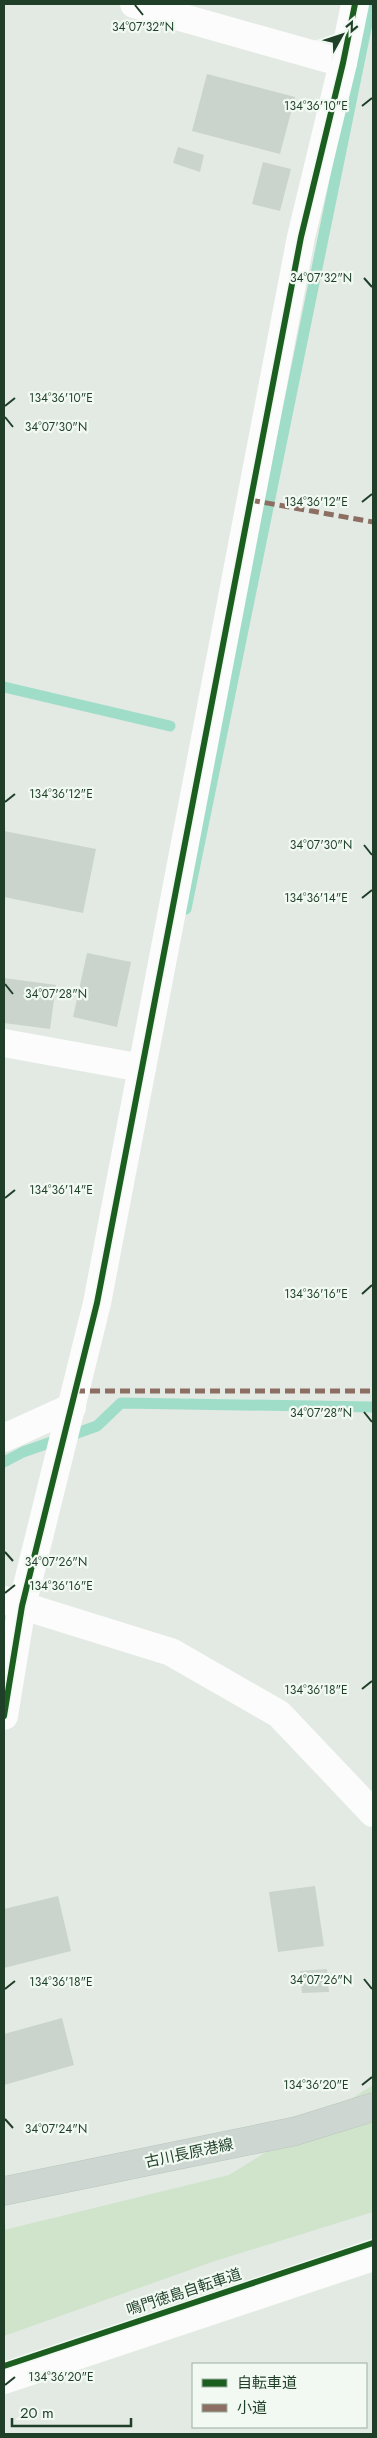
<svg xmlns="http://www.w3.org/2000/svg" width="377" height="2438" viewBox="0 0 377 2438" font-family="Jost,'Noto Sans JP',sans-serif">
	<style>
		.green { fill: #cfe4cb }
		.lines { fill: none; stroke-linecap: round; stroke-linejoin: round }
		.stream { stroke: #a0ddc9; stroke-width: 11 }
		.building { fill: #cbd3cd }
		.major-casing { stroke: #bbc6be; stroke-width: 29 }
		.minor { stroke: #fbfcfb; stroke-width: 28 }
		.major { stroke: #cdd6d0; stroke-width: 28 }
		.quiet { stroke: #8d6e63; stroke-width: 5; stroke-dasharray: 10 5; stroke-linecap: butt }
		.cycleway-casing { stroke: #f1f9f2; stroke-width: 9 }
		.cycleway { stroke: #1b5e20; stroke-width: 6 }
		.ticks { fill: none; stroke: #1f3f28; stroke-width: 2 }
		.labels { text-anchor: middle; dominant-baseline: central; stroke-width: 4.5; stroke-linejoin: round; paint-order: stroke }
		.street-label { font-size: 15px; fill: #1f3f28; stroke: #f1f9f2 }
		.ticks-label { font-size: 12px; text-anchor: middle; fill: #1f3f28; stroke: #f1f9f2; stroke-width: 4.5; stroke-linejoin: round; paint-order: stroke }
	</style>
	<rect width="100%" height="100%" fill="#e3eae4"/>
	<path class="green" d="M373,2085V2212L212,2262L4,2336V2230L229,2175Z"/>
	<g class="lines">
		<g class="stream">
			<path d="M4,687L170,726"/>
			<path d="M186,909L371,4"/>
			<path d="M4,1462L23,1452L97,1426L121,1403L373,1407"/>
		</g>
	</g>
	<g class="building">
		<path d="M207,74L295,97L280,154L192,131Z"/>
		<path d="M178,147L204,155L200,172L173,163Z"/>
		<path d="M263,162L291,169L280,211L252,204Z"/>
		<path d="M4,831L96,849L83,913L4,897Z"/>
		<path d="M87,953L131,962L117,1027L73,1017Z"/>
		<path d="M4,978L56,985L50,1029L4,1023Z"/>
		<path d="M315,1886L324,1946L278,1952L269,1892Z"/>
		<path d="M58,1896L71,1951L4,1968V1909Z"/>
		<path d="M327,1969L329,1992L302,1993L300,1971Z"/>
		<path d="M62,2018L74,2065L4,2085V2034Z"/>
	</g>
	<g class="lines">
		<g class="major-casing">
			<path id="major" d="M4,2191L296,2131L373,2107"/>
		</g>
		<g class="minor">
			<path d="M134,4L343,63"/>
			<path d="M4,1043L142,1068"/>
			<path d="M4,1438L72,1407"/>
			<path d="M4,1600L171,1652L279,1714L373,1813"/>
			<path d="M4,1716L22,1606L97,1303L301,237L343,63L355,4"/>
			<path d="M4,2380L373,2257"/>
		</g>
		<use href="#major" class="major"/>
		<g class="quiet">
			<path d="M250,500L373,522"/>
			<path d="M75,1391H373"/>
		</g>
		<g class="cycleway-casing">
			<g id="cycleway">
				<path d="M4,1716L22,1606L97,1303L301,237L343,63L355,4"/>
				<path d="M4,2366L373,2243"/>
			</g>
		</g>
		<use href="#cycleway" class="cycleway"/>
	</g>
	<path class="ticks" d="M135,5L143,15M362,106L372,98M364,278L372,287M5,406L15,398M5,417L13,427M362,502L372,494M5,802L15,794M364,845L372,855M362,898L372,890M5,984L13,994M5,1198L15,1190M362,1294L372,1285M364,1412L372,1422M5,1552L13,1561M5,1593L15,1585M362,1689L372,1681M364,1979L372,1989M5,1989L15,1981M362,2085L372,2077M5,2119L13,2128M5,2385L15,2377"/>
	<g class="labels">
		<g class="street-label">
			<text transform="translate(189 2153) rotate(-12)">古川長原港線</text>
			<text transform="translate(184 2292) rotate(-18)">鳴門徳島自転車道</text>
		</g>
	</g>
	<g class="ticks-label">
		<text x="143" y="31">34°07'32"N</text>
		<text x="316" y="110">134°36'10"E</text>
		<text x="321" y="282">34°07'32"N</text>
		<text x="61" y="402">134°36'10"E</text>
		<text x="56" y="431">34°07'30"N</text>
		<text x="316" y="506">134°36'12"E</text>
		<text x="61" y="798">134°36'12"E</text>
		<text x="321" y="849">34°07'30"N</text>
		<text x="316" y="902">134°36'14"E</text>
		<text x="56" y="998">34°07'28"N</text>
		<text x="61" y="1194">134°36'14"E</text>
		<text x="316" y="1298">134°36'16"E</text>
		<text x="321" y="1417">34°07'28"N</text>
		<text x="56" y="1566">34°07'26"N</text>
		<text x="61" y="1590">134°36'16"E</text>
		<text x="316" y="1694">134°36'18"E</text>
		<text x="321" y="1984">34°07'26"N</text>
		<text x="61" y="1986">134°36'18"E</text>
		<text x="316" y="2089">134°36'20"E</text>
		<text x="56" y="2133">34°07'24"N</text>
		<text x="61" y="2381">134°36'20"E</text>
	</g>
	<rect width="377" height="2438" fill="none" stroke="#1f3f28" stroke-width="10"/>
	<rect x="192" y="2363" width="175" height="65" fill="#f1f9f2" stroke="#9dafa1"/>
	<rect x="202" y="2379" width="25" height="8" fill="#1b5e20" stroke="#9dafa1"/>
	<text x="237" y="2388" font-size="15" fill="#1f3f28">自転車道</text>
	<rect x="202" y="2404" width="25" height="8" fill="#8d6e63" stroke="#9dafa1"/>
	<text x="237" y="2413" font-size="15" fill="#1f3f28">小道</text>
	<g transform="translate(342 35) rotate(50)" stroke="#f1f9f2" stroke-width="4" paint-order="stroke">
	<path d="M0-4L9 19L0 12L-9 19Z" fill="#1f3f28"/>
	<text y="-8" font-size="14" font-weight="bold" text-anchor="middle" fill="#1f3f28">N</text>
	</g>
	<path d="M12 2418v8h119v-8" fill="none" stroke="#1f3f28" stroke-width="2.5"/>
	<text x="20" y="2418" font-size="15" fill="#1f3f28" stroke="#f1f9f2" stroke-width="4" paint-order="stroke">20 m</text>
</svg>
